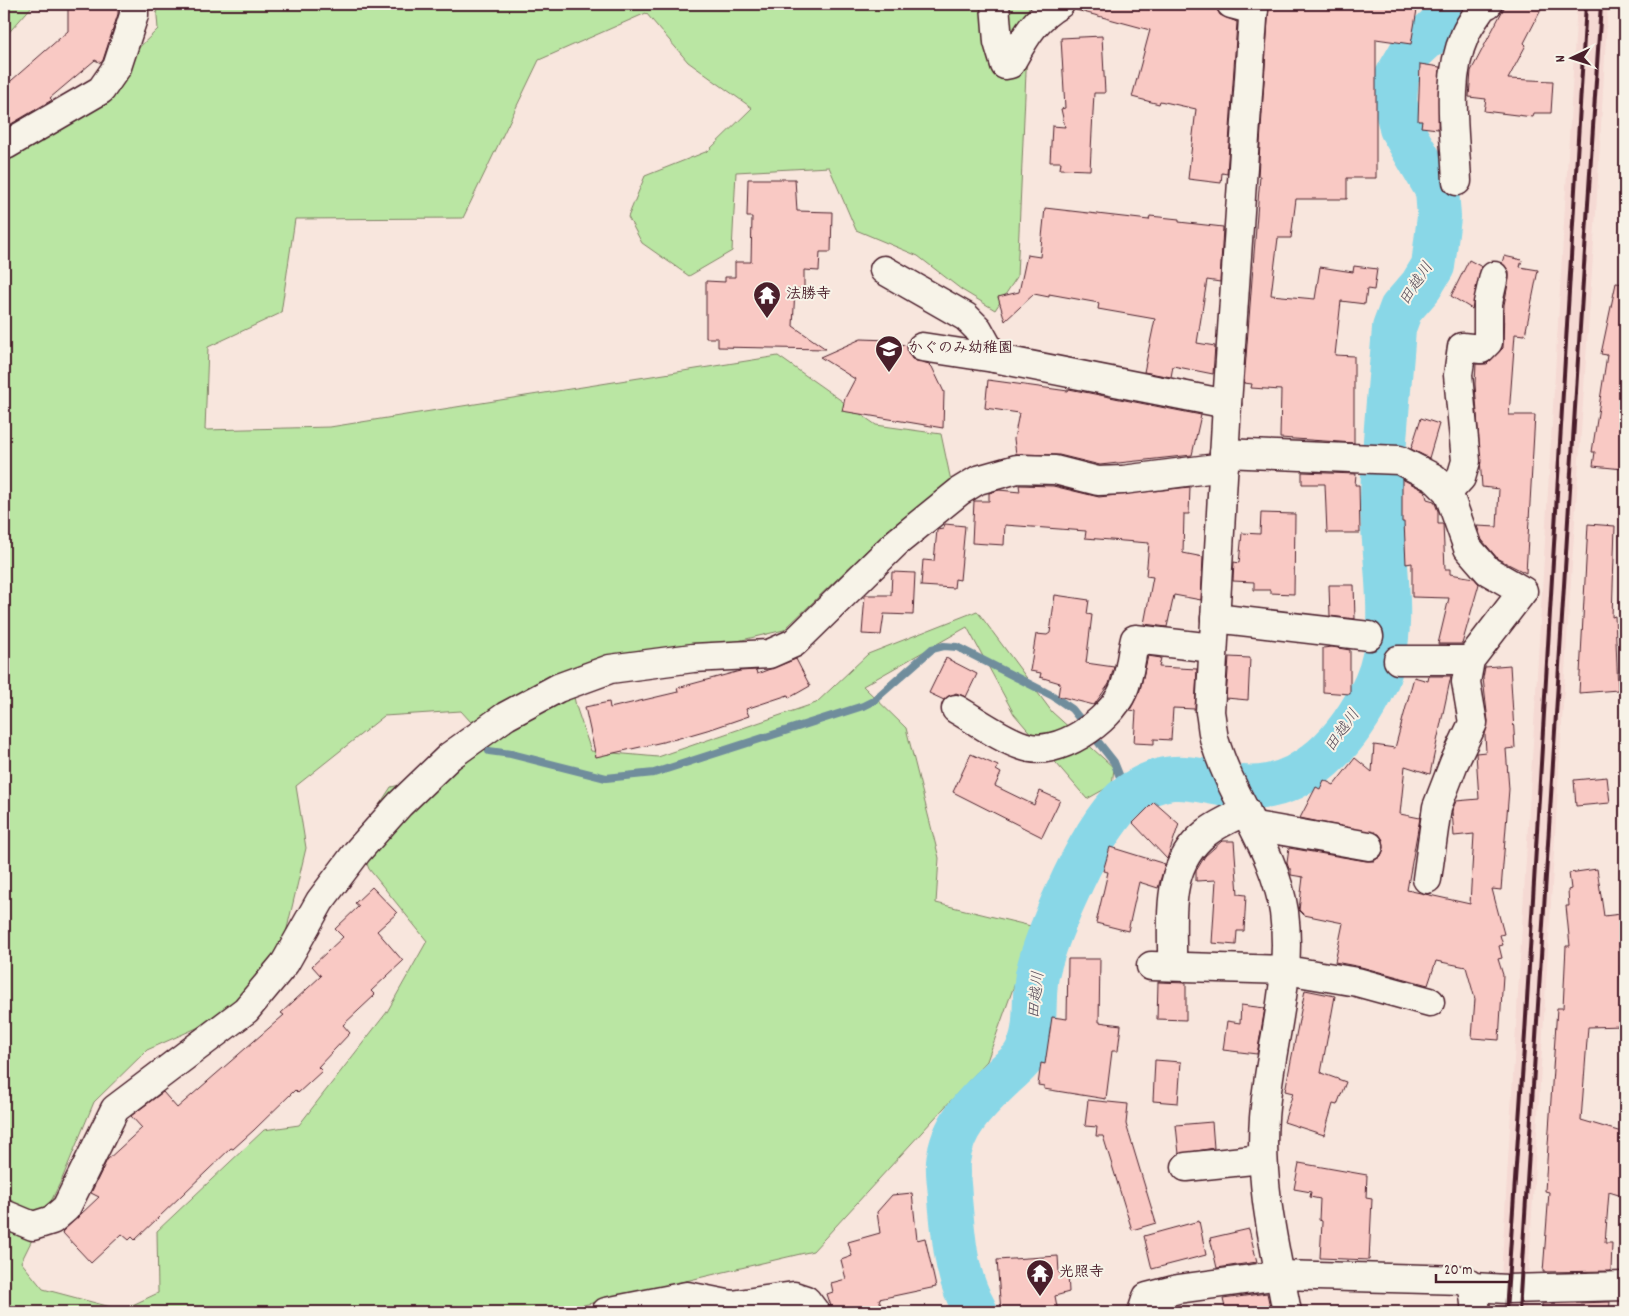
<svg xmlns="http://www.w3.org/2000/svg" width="1629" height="1316" viewBox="0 0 1629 1316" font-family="Dekko,'Klee One',sans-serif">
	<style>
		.built { fill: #f5d9d3 }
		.green { fill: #bae6a3; stroke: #828267; fill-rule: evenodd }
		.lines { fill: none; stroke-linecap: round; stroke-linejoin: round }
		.stream { stroke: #708d9c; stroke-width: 8 }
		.river { stroke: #89d7e7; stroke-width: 44 }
		.building { fill: #f9c9c4; stroke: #4a1f2b }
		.minor-casing { stroke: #4a1f2b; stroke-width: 31 }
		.minor { stroke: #f7f3e8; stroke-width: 28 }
		.rail { stroke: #4a1f2b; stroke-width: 4 }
		.labels { text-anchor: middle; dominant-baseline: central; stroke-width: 4; stroke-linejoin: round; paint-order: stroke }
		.poi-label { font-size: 15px; font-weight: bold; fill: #4a1f2b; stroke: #f7f3e8; text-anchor: start }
		.water-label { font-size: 16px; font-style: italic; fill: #5a4d5a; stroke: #f7f3e8 }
	</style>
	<rect width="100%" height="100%" fill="#f8e6dd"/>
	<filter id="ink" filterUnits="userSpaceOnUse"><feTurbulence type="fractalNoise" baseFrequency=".02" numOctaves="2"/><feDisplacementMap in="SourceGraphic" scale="10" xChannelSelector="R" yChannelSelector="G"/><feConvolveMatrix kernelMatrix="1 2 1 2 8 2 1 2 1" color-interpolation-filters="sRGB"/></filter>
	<g filter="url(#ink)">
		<path class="built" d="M1577,4H1608L1596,212L1568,623L1526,1312H1499Z"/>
		<g class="green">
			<path d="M4,4H34L4,38Z"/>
			<path d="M156,4H1029L1017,277L995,310L962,290L918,256L856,230L829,167L736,172L732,251L689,276L642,243L628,217L645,176L708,151L752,108L688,62L646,13L539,60L463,218L295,219L281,313L208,347L205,430L330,427L778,356L876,425L941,434L951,481L888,530L784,630L704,649L568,671L576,706L591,751L658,757L816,703L868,654L977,611L1052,712L1114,768L1112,785L1087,799L1014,714L967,627L863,686L906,728L939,858L936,903L1035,927L987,1061L813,1251L554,1312H4V144L42,142L158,29ZM461,711L490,743L455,765L453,773L391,787L357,839L369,869L427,941L387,1012L299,1125L264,1130L157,1231L158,1293L122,1310L43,1289L21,1262L62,1179L94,1102L147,1050L217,1019L280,958L306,848L296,786L384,716Z"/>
		</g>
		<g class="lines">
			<path class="stream" d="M489,751L511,754L606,778L654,773L863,706L873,701L932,649L944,646L957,647L1053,696L1072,709L1114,762L1128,797"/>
			<path class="river" d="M976,1312C955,1275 954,1240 950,1199C950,1187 947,1174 948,1162C952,1124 978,1101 1004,1076C1011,1069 1021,1062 1025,1054C1039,1030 1032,1001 1037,975C1046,933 1094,821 1129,796C1173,765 1194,782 1241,787C1304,794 1351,736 1375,685C1400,629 1382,560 1382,501C1383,443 1390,386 1394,328L1401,309L1421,286L1433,266L1439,217L1437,190L1401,128L1395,101L1397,76L1411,52L1457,9L1461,4"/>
		</g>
		<g class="building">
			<path d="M68,4H118V14L103,60L101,63L95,60L50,98L52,100L6,127L4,125V87L68,31Z"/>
			<path d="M1077,4H1198L1216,8L1220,15L1237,22L1227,174L1222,173L1221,183L1188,179L1196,109L1160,101L1159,104L1132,97L1150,30L1076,10Z"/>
			<path d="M1269,4H1418L1411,44L1376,39V178H1347V199H1296L1291,238H1278L1271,295L1315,299L1320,267L1353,272L1354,266L1377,269L1374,290L1367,289L1365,304L1341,301L1335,355L1354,356V443L1280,438L1281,390L1251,388L1252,384L1244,383L1260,176H1258Z"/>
			<path d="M1506,4H1544L1524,43L1526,45L1508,79L1553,81L1551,113H1534L1533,117L1484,111L1486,99L1469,97L1471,71Z"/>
			<path d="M1102,36L1105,93H1094L1090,170L1060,169L1061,162H1050L1052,126L1065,127L1061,109L1065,108L1061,38Z"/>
			<path d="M1420,64L1440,67L1438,129L1421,127L1422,121H1418Z"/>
			<path d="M748,179H795L797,211L832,212L831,252H820L819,271L804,270V289H795L793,326L826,349L718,347V338H706V281L725,282V277H735V262H751L752,217H747Z"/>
			<path d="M1045,208L1149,220L1150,216L1179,219V222L1223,227L1220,282L1207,280L1197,343L1215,346L1213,374L1173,366L1171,377L1144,372L1155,319L1098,309L1099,303L1049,294V297L1034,294L1005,321L998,297L1019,292L1027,255L1040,257Z"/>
			<path d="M1504,256L1522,260L1520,267L1538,270L1525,335L1515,334L1509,415H1535L1526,573L1498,559L1482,540L1477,526L1497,527L1499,489L1482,487L1475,384L1476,364H1487L1503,348L1504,305L1509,279V271L1502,263Z"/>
			<path d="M1469,260L1482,267L1472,309L1451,296Z"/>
			<path d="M1616,283L1625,284V450L1623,469L1593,466L1595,452H1592L1607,355L1601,354Z"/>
			<path d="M861,339L889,340L907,346L912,359L929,364L932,367L944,392L943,428L842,411L845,398L855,379L820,357Z"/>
			<path d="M988,380L1068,391L1069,389L1201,415L1192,455L1100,465L1059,455L1016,454L1014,439L1019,413L985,408Z"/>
			<path d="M1421,418L1439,424L1429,458L1411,449Z"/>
			<path d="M1302,472L1356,474L1355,485H1359L1360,533H1327L1325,484H1302Z"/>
			<path d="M1402,479L1425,491L1427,499L1434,501L1438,511V524H1443L1445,569H1450V574L1474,578L1479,584L1462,644H1438L1449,598L1412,597V563L1406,564L1404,522H1402Z"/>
			<path d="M1019,485L1053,486L1099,497L1190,487L1189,514H1184L1183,553L1203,557L1201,600L1174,595L1167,627L1144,624L1153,577L1146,576L1149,543L1085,538L1086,531L1005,525L1004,545L972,543L974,501H989V493L999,490L1020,492Z"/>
			<path d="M1261,513L1295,514L1294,594L1270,593V590H1254V582L1233,581L1234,562L1239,563L1242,533L1260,534Z"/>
			<path d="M945,524L965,526L960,580L955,579L954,588L921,586L923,560L934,561L937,530L943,529Z"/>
			<path d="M1588,524L1615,526L1612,617L1615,616L1618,690L1579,693Z"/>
			<path d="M892,572L915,573L913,615L884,614L881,635L862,634L865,595H891Z"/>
			<path d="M1329,585H1354L1355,619L1330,616Z"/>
			<path d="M1055,595L1089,600L1087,614L1092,615L1086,663L1114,667L1109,684L1094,705L1058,696L1060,683L1040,677L1041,673L1030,671L1036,634L1047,635L1050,633Z"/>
			<path d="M1332,647L1350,650V694L1323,692V648Z"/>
			<path d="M1148,656L1161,658L1159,667L1197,669L1195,709L1173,708L1171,740L1154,739V744L1134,743L1136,711L1130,710L1140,690Z"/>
			<path d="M1229,657L1250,658L1248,700L1226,698Z"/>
			<path d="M946,658L977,674L966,697L956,693L944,700L929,693Z"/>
			<path d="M796,659L810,686L789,698L788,695L746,709L749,716L714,728L676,739L596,757L585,707L609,702L610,708L678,692L677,688L740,671L756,670L757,674Z"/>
			<path d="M1510,665L1515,748L1506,749L1509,789L1501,890L1492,889L1504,934L1500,935L1503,945L1499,946L1502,958L1498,959L1503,975L1499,1040L1472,1038L1475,999L1466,967L1436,961L1428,985L1361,967L1335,962L1343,923L1304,915L1299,910L1303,877L1291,875V869H1289L1287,863L1289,848L1366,861H1374L1381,856L1384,848L1383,840L1379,834L1300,818L1316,787L1320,789L1324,780L1334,785L1355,758L1372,772L1374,745L1395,748L1414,677L1428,681L1429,676H1451L1430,774L1405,766L1400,814L1420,818L1407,890L1470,904L1474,834L1454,836L1452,811L1456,801L1479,799L1476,753L1486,752L1485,735L1488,721L1483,678L1485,667Z"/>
			<path d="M971,754L998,766L996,770L1001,773L995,786L1034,805L1040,791L1060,800L1042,837L953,792Z"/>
			<path d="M1607,777L1610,803L1576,806L1574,780Z"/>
			<path d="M1154,802L1179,824L1167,859L1133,823Z"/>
			<path d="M1222,841H1234L1238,894L1246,895L1244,931H1237L1236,945L1212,943L1216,880L1196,881V871L1205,856Z"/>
			<path d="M1110,847L1165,864L1158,888L1139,882L1128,931L1096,923L1108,872L1103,871Z"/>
			<path d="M1597,869L1604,916L1621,914L1624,965H1620L1623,1026L1588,1027L1581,1120L1625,1133V1197L1609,1192L1605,1243H1612L1611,1271L1543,1272L1549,1192L1545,1191L1557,1008H1563L1566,946H1570L1566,906H1569L1568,890L1571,889L1569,873Z"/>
			<path d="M372,887L397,913L377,931L403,961L371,991L375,995L343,1025L350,1033L318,1067L322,1071L298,1093L295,1090L254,1130L233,1149L231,1148L135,1240L132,1237L129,1240L122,1234L91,1263L62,1232L99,1197L91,1193L107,1160L142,1128L131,1116L163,1092L177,1108L284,1015L281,1013L321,976L312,966L343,937L335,929L359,906L355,903Z"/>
			<path d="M1068,959H1100L1099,1022L1121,1025L1118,1051H1112L1106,1099L1044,1089V1086L1038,1085L1041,1063L1045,1064L1052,1017L1067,1019Z"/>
			<path d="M1158,982L1186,983V1020L1157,1019Z"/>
			<path d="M1305,990L1335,996L1321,1073L1346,1082L1337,1105L1333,1104L1324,1135L1284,1122L1293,1093L1285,1091Z"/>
			<path d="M1241,1005L1265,1008L1257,1054L1223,1050L1227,1021L1240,1023Z"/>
			<path d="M1155,1060L1181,1062L1178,1103L1153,1101Z"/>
			<path d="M1088,1100L1128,1104L1126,1124L1156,1223L1132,1230L1103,1136H1096L1097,1127L1085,1126Z"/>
			<path d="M1212,1122L1214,1148L1179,1154L1176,1125Z"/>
			<path d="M1299,1163L1367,1175L1366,1198L1372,1199L1369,1260L1320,1258L1322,1223V1221L1319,1220L1320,1199L1310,1197L1311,1192L1294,1189Z"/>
			<path d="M912,1193L917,1240L925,1238L936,1287L879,1299L882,1307L865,1312H833L827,1294L833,1292L831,1283L846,1279L841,1260L852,1256L848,1242L880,1233L877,1212L892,1195Z"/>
			<path d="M1199,1221L1206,1255L1152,1269L1144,1236Z"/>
			<path d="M1249,1229L1257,1262L1217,1268L1210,1238Z"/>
			<path d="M1058,1256L1059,1273H1068L1069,1292L1055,1296L1058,1312H1001L997,1260Z"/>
			<path d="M1267,1293L1271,1312H1226L1223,1299Z"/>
			<path d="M1610,1302L1609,1312H1542V1304Z"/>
		</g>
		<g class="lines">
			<g class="minor-casing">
				<g id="minor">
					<path d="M995,4L998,42L1005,65L1010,64C1025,38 1033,20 1060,4"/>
					<path d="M1231,4L1254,10"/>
					<path d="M1254,4L1227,404L1210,712C1212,722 1212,732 1215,742C1233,801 1275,850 1284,912C1293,982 1269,1049 1264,1118C1259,1185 1275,1248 1287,1312"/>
					<path d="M6,145L101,90L117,67L134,15V4"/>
					<path d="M1457,181C1455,134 1445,79 1465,35C1469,25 1477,15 1483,6L1488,4"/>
					<path d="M884,270L966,317L978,329L994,358L1227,404"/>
					<path d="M922,347L994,358"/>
					<path d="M1224,453L1399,460L1434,478L1448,492L1468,548L1488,571L1523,591L1470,660L1466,682L1473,723L1454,763L1437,807L1427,879"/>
					<path d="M1448,492L1461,478L1466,461L1458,375L1462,347L1481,349L1488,342V303L1494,276"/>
					<path d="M1215,618L1369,636"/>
					<path d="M1398,660H1470"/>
					<path d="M956,709C977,721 1001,739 1023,746C1057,759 1110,721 1123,691C1130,676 1131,655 1135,639L1213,648"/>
					<path d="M1255,826L1369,846"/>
					<path d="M1151,966L1286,970L1357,982L1430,1002"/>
					<path d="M1172,966C1173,918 1164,866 1206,833C1217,824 1233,817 1246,811"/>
					<path d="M1186,1167L1262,1159"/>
					<path d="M4,1214L33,1226L52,1220L66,1208L115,1109L246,1010L285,963L320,901L357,852L400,804L450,756L506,716L558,688L610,669L693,658L769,654L794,643L896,543L960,491L978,480L1017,469L1055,470L1098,481L1123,480L1224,467"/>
					<path d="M1473,1287L1507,1289L1625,1286"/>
					<path d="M606,1312L687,1296L732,1305L794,1296L806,1300L815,1312"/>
					<path d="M1142,1312L1147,1297L1178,1289L1280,1275L1463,1280L1473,1287L1476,1312"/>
				</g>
			</g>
			<use href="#minor" class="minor"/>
			<g class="rail">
				<path d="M1506,1312L1525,1034L1586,4"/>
				<path d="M1519,1312C1543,876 1573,440 1601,4"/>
			</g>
		</g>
	</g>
	<defs>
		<g id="temple-pin" transform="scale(1.4375)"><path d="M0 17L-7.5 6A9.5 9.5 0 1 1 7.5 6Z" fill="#4a1f2b" stroke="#f7f3e8"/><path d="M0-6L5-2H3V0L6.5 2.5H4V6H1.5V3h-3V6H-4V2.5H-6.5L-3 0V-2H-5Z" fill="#fff"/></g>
		<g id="school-pin" transform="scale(1.4375)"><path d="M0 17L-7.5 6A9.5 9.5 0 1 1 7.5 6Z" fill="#4a1f2b" stroke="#f7f3e8"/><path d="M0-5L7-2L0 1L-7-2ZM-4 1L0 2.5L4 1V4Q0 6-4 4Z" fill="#fff"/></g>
	</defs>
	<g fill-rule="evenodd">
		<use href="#temple-pin" x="767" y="295"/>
		<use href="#school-pin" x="889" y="349"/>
		<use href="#temple-pin" x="1040" y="1273"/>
	</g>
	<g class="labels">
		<g class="poi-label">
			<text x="786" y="295">法勝寺</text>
			<text x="908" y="349">かぐのみ幼稚園</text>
			<text x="1059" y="1273">光照寺</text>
		</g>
		<g class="water-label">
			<text transform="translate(1417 284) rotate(-57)">田越川</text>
			<text transform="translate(1343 731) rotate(-55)">田越川</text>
			<text transform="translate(1037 995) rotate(-84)">田越川</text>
		</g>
	</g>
	<rect width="1629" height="1316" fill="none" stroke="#f7f3e8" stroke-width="20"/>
	<rect x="10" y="10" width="1609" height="1296" fill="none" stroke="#4a1f2b" stroke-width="2" filter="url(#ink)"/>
	<g transform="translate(1572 58) rotate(266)" stroke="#f7f3e8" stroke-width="4" paint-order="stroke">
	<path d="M0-4L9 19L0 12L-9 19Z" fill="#4a1f2b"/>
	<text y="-8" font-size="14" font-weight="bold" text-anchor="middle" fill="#4a1f2b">N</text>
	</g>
	<path d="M1436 1274v8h74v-8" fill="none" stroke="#4a1f2b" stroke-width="2.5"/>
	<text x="1444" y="1274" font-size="15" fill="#4a1f2b" stroke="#f7f3e8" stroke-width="4" paint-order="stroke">20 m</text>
</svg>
